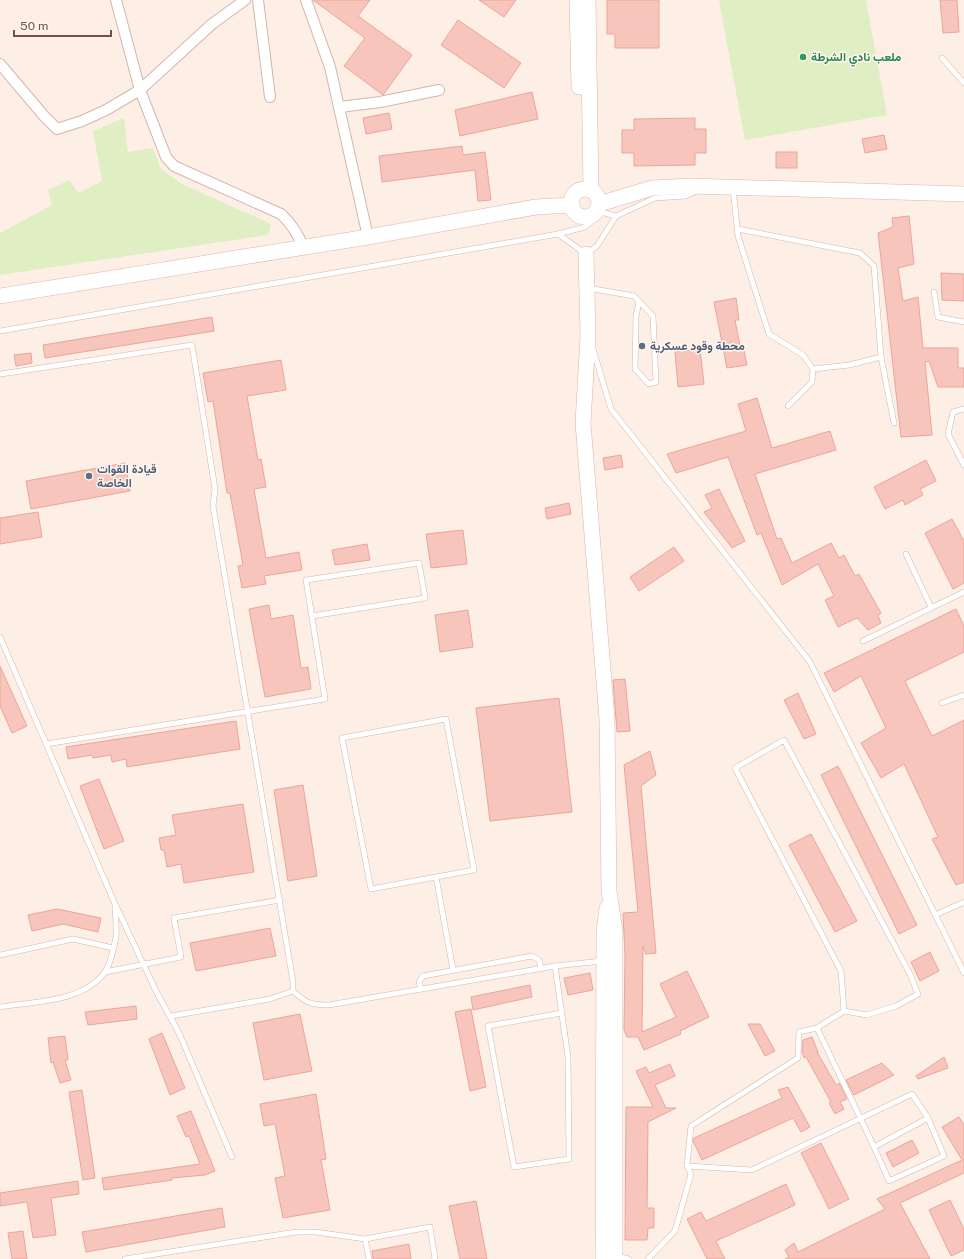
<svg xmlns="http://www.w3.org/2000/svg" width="964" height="1259" viewBox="0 0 964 1259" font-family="'Public Sans',Vazirmatn,sans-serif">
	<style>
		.green { fill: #dfeec3 }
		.building { fill: #f7c5bb; stroke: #eba59a }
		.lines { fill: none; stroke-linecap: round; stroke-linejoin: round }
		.lane-casing { stroke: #d5b5ad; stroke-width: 6 }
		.street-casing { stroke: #d5b5ad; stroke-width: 12 }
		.secondary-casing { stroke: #dab6ad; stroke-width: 16 }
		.lane { stroke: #fff; stroke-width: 5 }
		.street { stroke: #fff; stroke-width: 10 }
		.secondary { stroke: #fff; stroke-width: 15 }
		.leisure-dot { fill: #2e9e5b; stroke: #fff5ef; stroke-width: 1.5 }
		.service-dot { fill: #5c6f8a; stroke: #fff5ef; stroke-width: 1.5 }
		.labels { text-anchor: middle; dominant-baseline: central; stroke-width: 3; stroke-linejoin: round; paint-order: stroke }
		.leisure-label { font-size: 12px; font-weight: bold; fill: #27864d; stroke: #fff5ef; text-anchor: start }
		.service-label { font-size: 12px; font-weight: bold; fill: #4e5e75; stroke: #fff5ef; text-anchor: start }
	</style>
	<rect width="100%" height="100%" fill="#feefe6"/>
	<g class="green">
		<path d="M719,0H866L887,115L745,140Z"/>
		<path d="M124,118L128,152L153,148L161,169L182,184L271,224L268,235L0,275V233L52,205L48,190L69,180L79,193L102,181L93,131Z"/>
	</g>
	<g class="building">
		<path d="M313,0H370L358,16L412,55L383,95L344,66L365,38Z"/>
		<path d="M479,0H516L504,17Z"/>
		<path d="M607,0H659V48H615V34H607Z"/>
		<path d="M940,0H957L959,32L943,33Z"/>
		<path d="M458,20L521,63L504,88L441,45Z"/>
		<path d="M532,92L538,119L460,136L455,110Z"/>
		<path d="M389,113L392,129L366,134L363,118Z"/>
		<path d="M695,118V129H706V153H695V165L634,166V153H622V130H634V119Z"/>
		<path d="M884,135L887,149L865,153L862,139Z"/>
		<path d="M462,146L463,155L485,152L491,200L478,201L475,170L382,182L379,156Z"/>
		<rect x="776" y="152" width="21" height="16"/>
		<path d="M909,216L914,264L898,268L903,301L918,297L923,348H958V368H964V387H938L929,361L925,362L932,435L901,437L878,233L893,227L892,218Z"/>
		<path d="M941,273L964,274V301L942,300Z"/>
		<path d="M736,298L739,320H735L740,346H743L747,365L727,368L714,302Z"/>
		<path d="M212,317L214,331L45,358L43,345Z"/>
		<path d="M700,349L704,384L678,387L675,352Z"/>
		<path d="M31,353L32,363L16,366L14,355Z"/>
		<path d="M281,360L286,390L247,396L258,460L261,459L266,487L254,489L266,558L299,552L302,570L264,576L266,584L242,588L238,566L243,565L230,493H227L213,401L208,402L203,373Z"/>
		<path d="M757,398L772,448L830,431L836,450L755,474L777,539L781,538L792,563L831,543L839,558L844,555L855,576L859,574L881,613L878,616L881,623L868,630L857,618L838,627L825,600L834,596L818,564L782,585L761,533L757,535L728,457L676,473L667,454L746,431L738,404Z"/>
		<path d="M621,455L623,467L605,470L603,458Z"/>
		<path d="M926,460L936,481L920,489L923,495L905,505L903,500L885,509L874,487Z"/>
		<path d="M125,463L130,491L31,509L26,481Z"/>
		<path d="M719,489L745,541L732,548L704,512L712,508L705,495Z"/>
		<path d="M569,503L571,514L547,519L545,508Z"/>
		<path d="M38,512L42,537L0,544V518Z"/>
		<path d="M952,519L964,541V583L953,589L925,533Z"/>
		<path d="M463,530L467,564L431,568L426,534Z"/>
		<path d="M367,544L370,560L335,565L332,550Z"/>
		<path d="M674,547L684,561L639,591L630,577Z"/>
		<path d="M269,605L271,619L293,615L301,668L308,667L311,689L265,697L249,609Z"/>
		<path d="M956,609L964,626V652L905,681L932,736L964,720V882L956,885L932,839L938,837L904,764L881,778L861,743L886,728L861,676L834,692L824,673Z"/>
		<path d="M468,610L473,647L440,652L435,615Z"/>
		<path d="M0,666L27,726L12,733L0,706Z"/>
		<path d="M625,679L630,731L617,732L613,680Z"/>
		<path d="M798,693L816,734L804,739L784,700Z"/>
		<path d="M559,698L572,812L490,821L476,708Z"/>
		<path d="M236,721L240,749L127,767L126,759L112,762L111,755L93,758L92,755L68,759L66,747Z"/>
		<path d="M650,751L656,775L641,786L656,953L646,954L643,946L642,1032L676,1017L660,984L687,971L709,1017L680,1031L681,1034L644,1050L638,1037H627L624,1030L625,955L623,913L638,912L624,765Z"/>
		<path d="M838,766L917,925L899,934L821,775Z"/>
		<path d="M99,779L124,841L104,849L80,786Z"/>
		<path d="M303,785L317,876L288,881L274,790Z"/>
		<path d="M243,804L254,872L184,883L181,864L167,867L164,850H161L159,838L176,835L172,815Z"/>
		<path d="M811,834L857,921L835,932L789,845Z"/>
		<path d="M57,909L101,918L98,932L63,924L32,931L28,915Z"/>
		<path d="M270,928L276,956L196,971L190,943Z"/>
		<path d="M930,952L939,971L920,981L911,962Z"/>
		<path d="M590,973L593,990L568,995L564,978Z"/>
		<path d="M530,985L532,997L473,1010L471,997Z"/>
		<path d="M136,1006L137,1019L88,1025L85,1012Z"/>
		<path d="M471,1009L486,1087L470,1091L455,1012Z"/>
		<path d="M300,1014L312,1071L264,1080L253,1023Z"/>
		<path d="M748,1024H760L775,1051L765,1056Z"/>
		<path d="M162,1033L185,1088L170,1095L149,1039Z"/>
		<path d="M65,1036L68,1060H65L71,1080L60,1083L53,1062L51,1063L48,1038Z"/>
		<path d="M812,1037L818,1052H817L836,1085L839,1083L847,1099L840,1102L844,1109L835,1114L829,1103L831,1102L806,1057L804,1058L802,1052L803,1040Z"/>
		<path d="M944,1057L948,1068L918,1079L916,1076Z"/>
		<path d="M882,1063L894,1075L854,1095L846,1080Z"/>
		<path d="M670,1064L675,1076L655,1085L666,1108H676L648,1122L647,1208H654V1228H648L647,1240H625L626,1107H653L636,1071L646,1067L649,1073Z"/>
		<path d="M788,1087L810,1127L801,1132L793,1118L702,1160L693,1141L694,1138L782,1098L778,1090Z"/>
		<path d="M82,1090L95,1178L83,1180L69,1092Z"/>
		<path d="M316,1094L326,1159L321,1160L330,1210L283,1218L275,1178L285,1176L275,1124L264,1126L260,1104Z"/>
		<path d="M191,1111L215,1171L205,1175L172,1178V1180L104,1190L102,1178L200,1164L189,1136L186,1137L177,1116Z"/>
		<path d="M959,1117L964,1125V1173L900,1203L930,1259H785L789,1257L785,1250L794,1243L798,1252L885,1209L877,1199L962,1160L942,1127Z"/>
		<path d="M912,1140L919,1153L893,1167L886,1153Z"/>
		<path d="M821,1143L849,1199L829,1209L801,1153Z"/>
		<path d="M78,1181L79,1194L51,1198L56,1235L33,1238L27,1202L0,1206V1193Z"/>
		<path d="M786,1184L795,1205L716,1241L725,1259H707L687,1219L701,1212L706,1221Z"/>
		<path d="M950,1200L964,1229V1250L951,1256L929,1210Z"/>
		<path d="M476,1201L487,1259H460L449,1206Z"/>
		<path d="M222,1208L225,1227L86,1252L82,1232Z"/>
		<path d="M23,1231L27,1259H12L8,1233Z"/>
		<path d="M409,1244L411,1259H373L372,1251Z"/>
	</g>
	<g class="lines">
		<g class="lane-casing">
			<g id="lane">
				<path d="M942,58L964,83"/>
				<path d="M733,188L738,236L769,334L803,355L813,369L849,365L881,357L874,266L860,253L738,229"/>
				<path d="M601,212L616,216"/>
				<path d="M558,234L586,254L597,246L616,216L655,198L686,196L696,191"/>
				<path d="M588,288L634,296L653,316L656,382L649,384L635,369L636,316L639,302"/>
				<path d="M934,292L938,317L964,322"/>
				<path d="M0,331L558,234L585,227L603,212"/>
				<path d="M593,349L611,409L810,662L964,973"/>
				<path d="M881,357L894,423"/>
				<path d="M1,374L192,345L215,489L213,506L293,982V991C306,1003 311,1005 329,1005L555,966L602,961"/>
				<path d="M788,406L812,382L813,369"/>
				<path d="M964,409L953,412L948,434L964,465"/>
				<path d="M906,554L931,607"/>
				<path d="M0,637L115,904L157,993L179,1033L232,1157"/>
				<path d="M863,641L964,592"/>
				<path d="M942,703L964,695"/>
				<path d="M46,744L325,699L306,580L419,563L425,598L312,616"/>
				<path d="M436,877L474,870L446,719L342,738L371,889L436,877L453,970"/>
				<path d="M935,915L964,902"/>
				<path d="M0,955L73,939L113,948"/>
				<path d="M555,966L568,1057L569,1159L514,1167L488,1026L562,1013"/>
				<path d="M105,972L181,957L174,918L280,900"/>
				<path d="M421,989L419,982L423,976L532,956L539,960L541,969"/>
				<path d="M0,1007C34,1001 82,1003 105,972C111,963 114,947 116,937C117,927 115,916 115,906"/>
				<path d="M171,1016L270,999L293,991"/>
				<path d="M874,1147L928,1118"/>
				<path d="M687,1166L752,1170L912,1094L928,1118L944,1156L889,1181C867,1129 841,1079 817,1028"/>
				<path d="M365,1239L369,1259"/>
				<path d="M616,1256L629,1259"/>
				<path d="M125,1259L296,1232H316L365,1239L430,1227L435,1259"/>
				<path d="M648,1259L675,1231L691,1174L687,1166L691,1126L798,1058L799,1032L817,1028L844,1011L867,1015L896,1006L918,994L910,974L784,740L735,768L841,971L844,1011"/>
			</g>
		</g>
		<g class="street-casing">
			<g id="street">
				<path d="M116,0L140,90L166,157L174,166L281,214C292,224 298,234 304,248"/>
				<path d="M258,0L270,97"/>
				<path d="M306,0L330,67L368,237"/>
				<path d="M0,64L44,116L57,129L82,121L106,110L140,90L212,24L245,0"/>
				<path d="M340,107L380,102L439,90"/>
			</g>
		</g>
		<g class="secondary-casing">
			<g id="secondary">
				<path d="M577,0L579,87"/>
				<path d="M588,0L591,190"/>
				<circle cx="585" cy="203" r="14"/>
				<path d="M599,204L652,188L690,186L964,194"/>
				<path d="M586,254L588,335L583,423L607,719L609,891L615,931V1259"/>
				<path d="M0,296L368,237L536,207L572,205"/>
				<path d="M603,1259L604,932L607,908"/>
			</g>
		</g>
		<use href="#lane" class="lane"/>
		<use href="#street" class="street"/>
		<use href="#secondary" class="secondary"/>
	</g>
	<circle class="leisure-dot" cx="803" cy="57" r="4"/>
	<g class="service-dot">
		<circle cx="642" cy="346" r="4"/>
		<circle cx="89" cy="476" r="4"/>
	</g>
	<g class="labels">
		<g class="leisure-label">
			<text x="811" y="57">ملعب نادي الشرطة</text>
		</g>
		<g class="service-label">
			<text x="650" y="346">محطة وقود عسكرية</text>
			<text x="97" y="469">قيادة القوات<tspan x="97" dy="14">الخاصة</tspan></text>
		</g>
	</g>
	<path d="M14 30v6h97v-6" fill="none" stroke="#7b4e47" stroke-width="2"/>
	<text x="20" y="30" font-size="12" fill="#7b4e47" stroke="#fff5ef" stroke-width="3" paint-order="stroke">50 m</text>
</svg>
